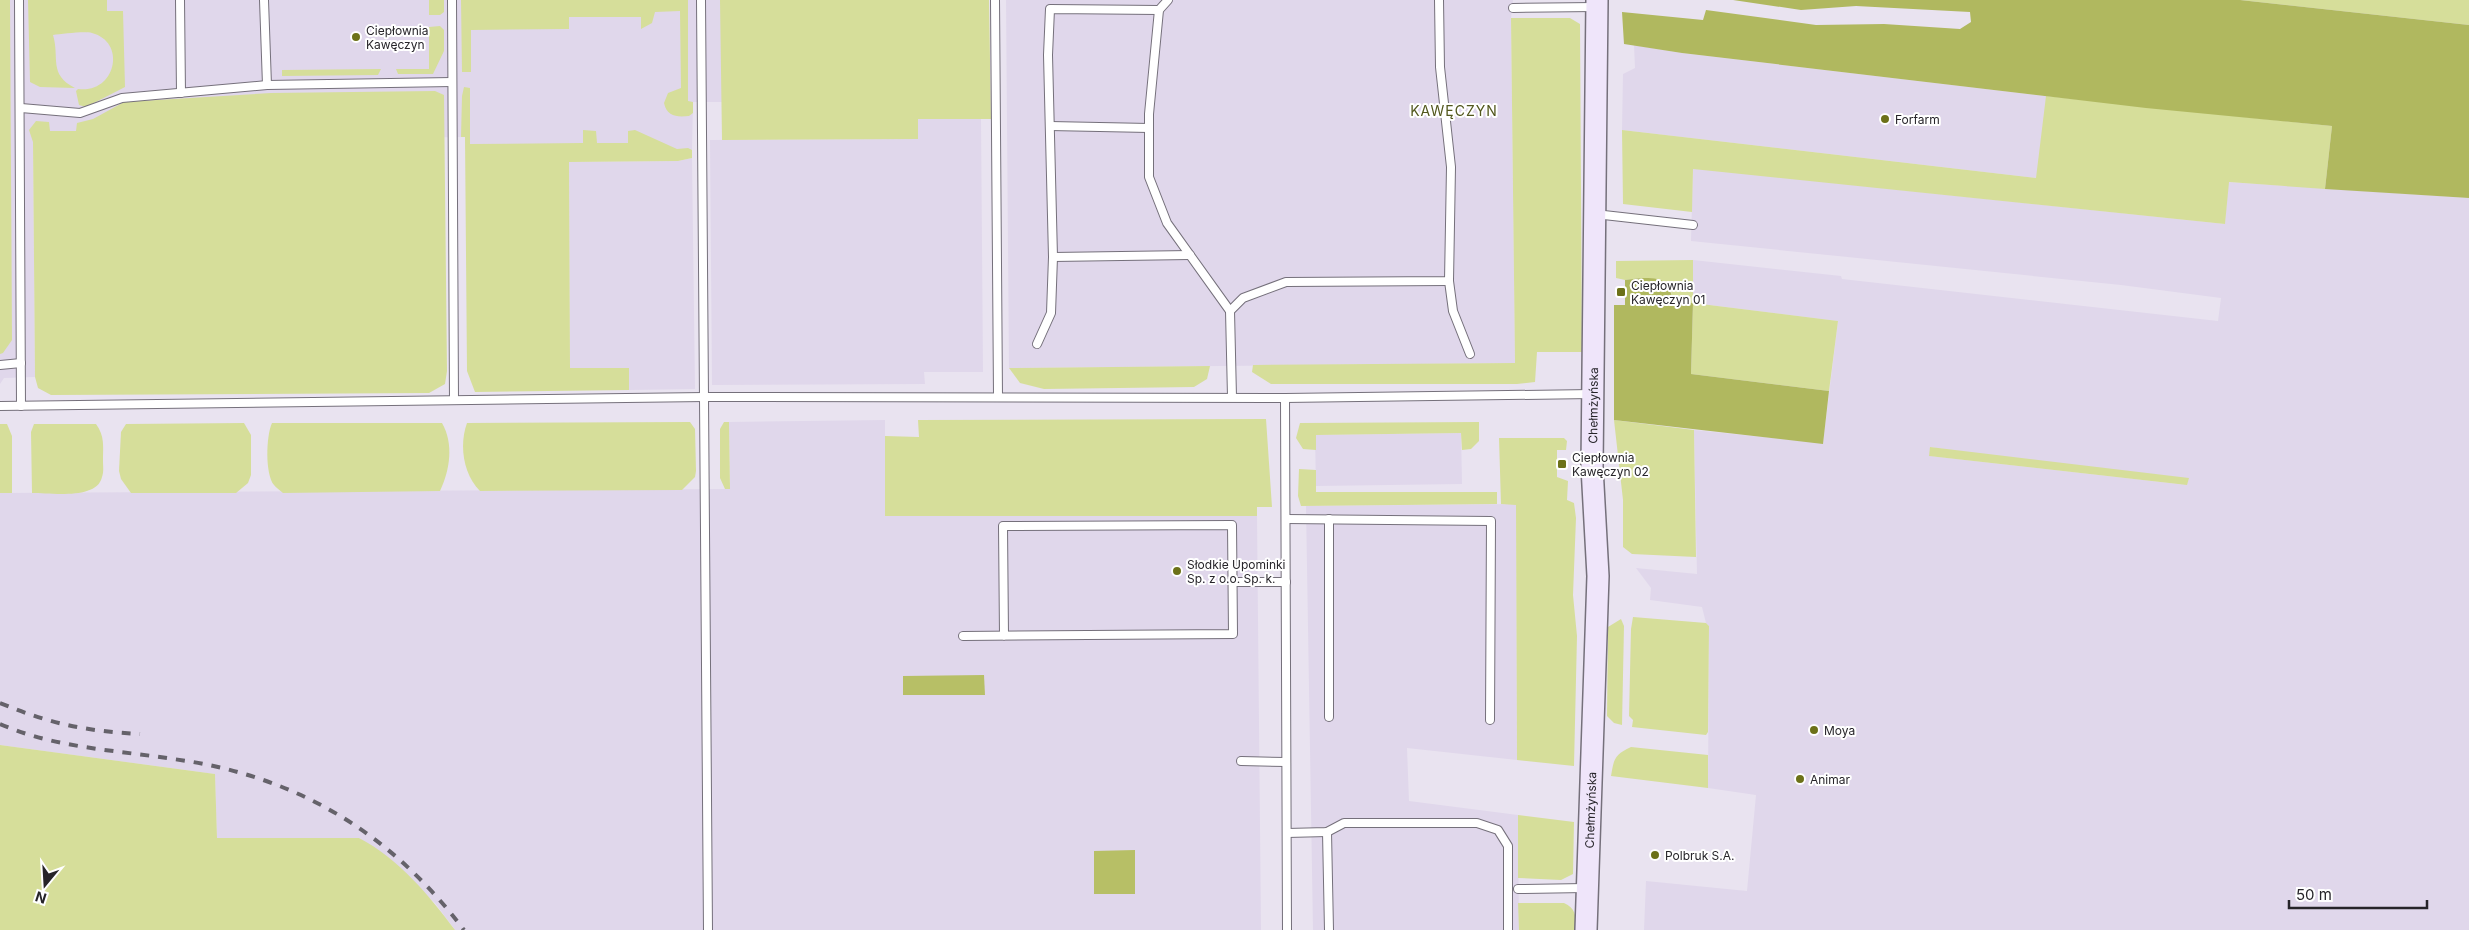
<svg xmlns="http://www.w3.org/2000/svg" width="2469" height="930" viewBox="0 0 2469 930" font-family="Inter,sans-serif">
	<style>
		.built { fill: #e0d7eb; fill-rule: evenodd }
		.green { fill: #d6de9a }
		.forest { fill: #b0b85f }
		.water { fill: #b7bf66 }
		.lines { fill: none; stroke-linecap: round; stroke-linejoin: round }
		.lane-casing { stroke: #75707b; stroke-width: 10 }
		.secondary-casing { stroke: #75707b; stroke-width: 24 }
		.lane { stroke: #fff; stroke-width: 8 }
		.secondary { stroke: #efe5fa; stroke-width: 21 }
		.rail { stroke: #65626a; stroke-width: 4; stroke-dasharray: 9 9; stroke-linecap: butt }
		.poi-dot { fill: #6c7118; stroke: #fff; stroke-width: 2 }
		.labels { text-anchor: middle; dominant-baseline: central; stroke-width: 4; stroke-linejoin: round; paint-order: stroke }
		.poi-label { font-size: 12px; fill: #262429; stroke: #fff; text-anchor: start }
		.street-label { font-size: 12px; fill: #262429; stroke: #fff }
		.neighbourhood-label { font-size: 14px; letter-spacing: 1px; fill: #52571d; stroke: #fff }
	</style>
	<rect width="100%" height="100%" fill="#e9e3f0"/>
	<g class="built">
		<path d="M0,0H979L723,14L722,102H693L692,150L465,149V137L33,142L35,377L4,378L0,384Z"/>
		<path d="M1006,0H1513L1511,18L1515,363L1009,368Z"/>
		<path d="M1634,45L1682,53L2146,108L2037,178L1622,130L1623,74L1635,68Z"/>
		<path d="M918,119H981L983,372H924L925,384L712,385L710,140L918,139Z"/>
		<path d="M692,158L695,389L629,390V368H570L569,162L678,161Z"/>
		<path d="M1693,168L2225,224L2228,182L2469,198V930H1644L1646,881L1747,891L1756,795L1708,788L1709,626L1706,623L1702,607L1650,600L1651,588L1636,568L1697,574L1694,430L1823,443L1838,321L1693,303V260L1841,276L1842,279L2218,321L2221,298L2121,285L1691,241ZM1930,447L2187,485L1930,456Z"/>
		<path d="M885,420V516H1257L1261,930H455L435,903L359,838L217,839L215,774L0,745V493L730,489L729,422Z"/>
		<path d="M1461,433L1462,484L1316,486L1315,435Z"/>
		<path d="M1516,504L1517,760L1407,748L1409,801L1518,815L1519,930H1313L1306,506Z"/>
	</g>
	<g class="green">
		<path d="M0,0H10L12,340L3,353L0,354Z"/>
		<path d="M28,0H107V11H123L125,87L86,107L79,105L76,91L78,89C116,94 127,42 92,33C84,31 62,34 53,35C60,58 48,74 75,88L40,87L30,82Z"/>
		<path d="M429,0H444V12L440,15H429Z"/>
		<path d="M461,0H688V101L693,102V113L689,116C677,117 667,117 664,103L668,93L681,88L680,11L655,12L652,23L641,29V17H569V29L471,30V72H462Z"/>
		<path d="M720,0H989L991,119H918V139L722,140Z"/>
		<path d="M2240,0H2469V25Z"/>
		<path d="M1511,18H1570L1580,24L1582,352H1537L1535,382L1517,384H1271L1252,372L1253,365L1515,363Z"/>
		<path d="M440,26L444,30V51L433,74H398L396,69H429V27Z"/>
		<path d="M381,69L378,75L282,76V70Z"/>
		<path d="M464,87L470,88V144L583,143V130L596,131L597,143H628V131L635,130L677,149L688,148L692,150V158L678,161L569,162L570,368H629V390L475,392L467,371L465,137H461L462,96Z"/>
		<path d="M435,91L444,95L447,371L445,384L429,393L51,395L38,388L35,377L33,142L29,130L36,121L49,122L50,131H76L77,123L93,119L124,102L271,93Z"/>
		<path d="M2046,96L2332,126L2325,189L2229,182L2225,224L1693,169L1692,212L1623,204L1622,130L2036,178Z"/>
		<path d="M1693,260V303L1838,321L1829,391L1691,374L1693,303L1672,302L1671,290L1641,278L1625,280L1616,278V261Z"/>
		<path d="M1210,366L1207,379L1194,387L1044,389L1020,383L1009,368Z"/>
		<path d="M1266,419L1272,507H1257V516H885V436L919,437L918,420Z"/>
		<path d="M1614,420L1694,430L1696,557L1632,554L1623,547V500Z"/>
		<path d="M690,422L695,429L696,471L695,477L682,490L480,491C463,474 459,445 467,423Z"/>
		<path d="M724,422H729L730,489H725L720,478V429Z"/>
		<path d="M1479,422V441L1471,449L1462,450L1461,433L1316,435V450L1303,449L1296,438L1300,423Z"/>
		<path d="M244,423L251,435V475L248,483L236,493H131L121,479L119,471L121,432L126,424Z"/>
		<path d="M272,423H442C454,444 450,470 440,491L283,493C280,490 276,488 274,485C265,474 266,436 272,423Z"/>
		<path d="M0,424H7L12,436V493H0Z"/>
		<path d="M34,424H96C105,436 103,447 103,461C103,466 104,472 102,477C97,500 51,493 32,493L31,432Z"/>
		<path d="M1499,438H1564L1567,441L1566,450H1557V477L1568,481L1567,500L1574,503L1576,518L1573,595L1577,636L1574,766L1517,760L1516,505L1501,504Z"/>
		<path d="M1930,447L2189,478L2187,485L1929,456Z"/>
		<path d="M1299,469L1316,470V492H1497V504L1301,506L1298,496Z"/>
		<path d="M1633,617L1706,623L1709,626L1708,732L1706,735L1632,727L1633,720L1629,716L1631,629Z"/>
		<path d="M1621,619L1624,626L1622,725L1614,723L1607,716L1608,627Z"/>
		<path d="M0,745L215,774L217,838H359C398,858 429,895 455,930H0Z"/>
		<path d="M1631,747L1708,755V788L1611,776C1614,759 1614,755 1631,747Z"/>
		<path d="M1518,815L1574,822L1573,874L1561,880L1518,878Z"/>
		<path d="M1518,903H1564C1577,909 1576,918 1576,930H1519Z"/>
	</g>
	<g class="forest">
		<path d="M1733,0H2240L2469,25V198L2325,189L2332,126L2146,108L1682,53L1624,44L1622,12L1703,20L1706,10L1816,25L1884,24L1960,29L1971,22L1970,12L1856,6L1801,10Z"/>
		<path d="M1641,278C1662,278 1669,279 1673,302L1693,303L1691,374L1829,391L1823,444L1614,420V305H1625V280Z"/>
	</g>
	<g class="water">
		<path d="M984,675L985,695H903V676Z"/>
		<path d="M1135,850V894H1094V851Z"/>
	</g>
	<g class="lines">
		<g class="lane-casing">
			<g id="lane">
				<path d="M19,0L21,406"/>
				<path d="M180,0L181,93"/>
				<path d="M264,0L267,85"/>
				<path d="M452,0L454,400"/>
				<path d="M701,0L708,930"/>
				<path d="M995,0L998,396"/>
				<path d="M1168,0L1159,10L1149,114V177L1167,223L1230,311L1232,397"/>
				<path d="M1513,8L1595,7"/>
				<path d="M21,108L80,113L122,98L267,85L452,82"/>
				<path d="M1050,126L1149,128"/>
				<path d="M1595,214L1693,225"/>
				<path d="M1053,257L1190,255"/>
				<path d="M1449,281L1453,311L1470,354"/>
				<path d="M1230,311L1243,298L1286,282L1449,281L1451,167L1440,67L1439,0"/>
				<path d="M1037,344L1051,313L1053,257L1048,55L1050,9L1159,10"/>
				<path d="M0,365L21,363"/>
				<path d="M1285,398L1287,930"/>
				<path d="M0,406L705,397L1285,398L1592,394"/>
				<path d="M1286,519L1491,521L1490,720"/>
				<path d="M1233,582H1286"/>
				<path d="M963,636L1233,634L1232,525L1003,526L1004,636"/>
				<path d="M1329,717V519"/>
				<path d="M1241,761L1286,762"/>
				<path d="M1327,832L1329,930"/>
				<path d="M1287,833L1327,832L1344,823H1477L1498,830L1508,846V930"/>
				<path d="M1518,889L1585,888"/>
			</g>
		</g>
		<g class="secondary-casing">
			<g id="secondary">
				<path id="s1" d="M1586,930L1598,576L1592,467L1597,0"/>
			</g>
		</g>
		<use href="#lane" class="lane"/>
		<use href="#secondary" class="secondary"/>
		<g class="rail">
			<path d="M0,703C51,724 85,731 140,734"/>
			<path d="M0,724C55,748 115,750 173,759C295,775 390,832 464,930"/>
		</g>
	</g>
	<g class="poi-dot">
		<circle cx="356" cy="37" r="5"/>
		<circle cx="1885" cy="119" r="5"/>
		<rect x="1616" y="287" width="10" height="10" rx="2.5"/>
		<rect x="1557" y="459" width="10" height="10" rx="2.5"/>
		<circle cx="1177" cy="571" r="5"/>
		<circle cx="1814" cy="730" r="5"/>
		<circle cx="1800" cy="779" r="5"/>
		<circle cx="1655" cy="855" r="5"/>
	</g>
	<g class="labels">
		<g class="poi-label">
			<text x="366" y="30">Ciepłownia<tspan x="366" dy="14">Kawęczyn</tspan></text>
			<text x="1895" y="119">Forfarm</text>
			<text x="1631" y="285">Ciepłownia<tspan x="1631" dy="14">Kawęczyn 01</tspan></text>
			<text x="1572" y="457">Ciepłownia<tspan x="1572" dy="14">Kawęczyn 02</tspan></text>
			<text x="1187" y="564">Słodkie Upominki<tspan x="1187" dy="14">Sp. z o.o. Sp. k.</tspan></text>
			<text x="1824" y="730">Moya</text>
			<text x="1810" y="779">Animar</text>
			<text x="1665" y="855">Polbruk S.A.</text>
		</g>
		<g class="street-label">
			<text stroke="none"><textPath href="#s1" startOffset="525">Chełmżyńska</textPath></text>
			<text stroke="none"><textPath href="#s1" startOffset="120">Chełmżyńska</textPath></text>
		</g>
		<g class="neighbourhood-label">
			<text x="1454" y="110">KAWĘCZYN</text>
		</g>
	</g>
	<g transform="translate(45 885) rotate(198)" stroke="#ffffff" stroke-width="4" paint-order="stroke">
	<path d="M0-4L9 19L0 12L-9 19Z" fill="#262429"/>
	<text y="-8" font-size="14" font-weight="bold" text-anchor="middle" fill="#262429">N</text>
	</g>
	<path d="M2289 900v8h138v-8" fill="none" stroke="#262429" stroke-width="2.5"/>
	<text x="2296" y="900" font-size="15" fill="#262429" stroke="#ffffff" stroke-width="4" paint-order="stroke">50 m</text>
</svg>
